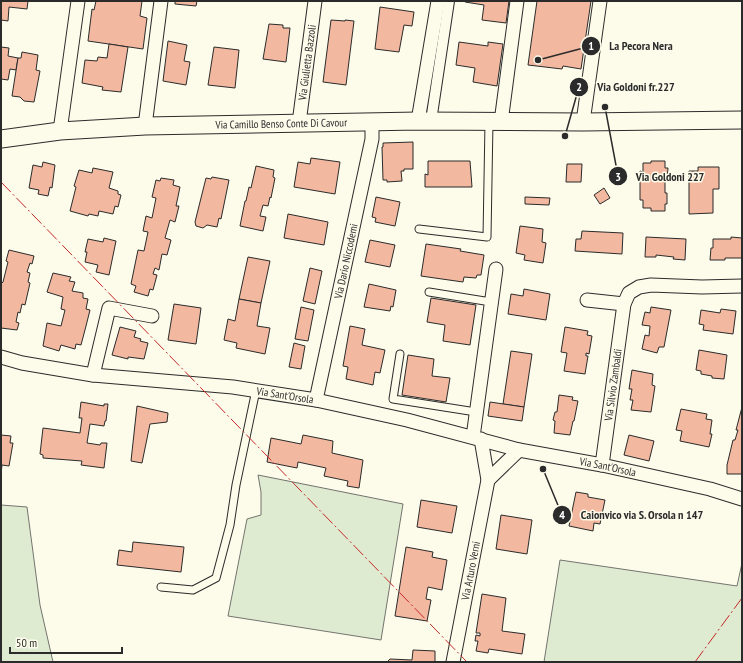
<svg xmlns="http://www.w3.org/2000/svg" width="743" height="663" viewBox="0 0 743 663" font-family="'PT Sans Narrow',sans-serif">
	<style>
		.green { fill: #deebd1; stroke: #74746e }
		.building { fill: #f2b8a0; stroke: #2b2b2b }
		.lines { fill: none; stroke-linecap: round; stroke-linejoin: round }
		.service-casing { stroke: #2b2b2b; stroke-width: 9 }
		.pedestrian-casing { stroke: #2b2b2b; stroke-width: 12 }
		.minor-casing { stroke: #2b2b2b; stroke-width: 15 }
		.tertiary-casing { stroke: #2b2b2b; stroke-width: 19 }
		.service { stroke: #fdfbea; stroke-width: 7 }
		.pedestrian { stroke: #fdfbea; stroke-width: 10 }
		.minor { stroke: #fdfbea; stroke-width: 13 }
		.tertiary { stroke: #fdfbea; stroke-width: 17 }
		.power { stroke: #c62828; stroke-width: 1; stroke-dasharray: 14 3 2 3; stroke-linecap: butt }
		.labels { text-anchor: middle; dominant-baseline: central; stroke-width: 3; stroke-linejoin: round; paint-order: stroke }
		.street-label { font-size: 11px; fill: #2b2b2b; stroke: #fdfbea }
		.leader { fill: none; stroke: #2b2b2b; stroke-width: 1.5 }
		.callout-dot { fill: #2b2b2b; stroke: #fdfbea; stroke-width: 1.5 }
		.mark-label { font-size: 12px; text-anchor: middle; font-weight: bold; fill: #fff }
		.callout-label { font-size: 12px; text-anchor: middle; font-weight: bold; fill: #2b2b2b; stroke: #fdfbea; stroke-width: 3; stroke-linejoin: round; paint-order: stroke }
	</style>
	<rect width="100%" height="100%" fill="#fdfbea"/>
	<g class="green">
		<path d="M258,475L403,504L381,640L228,616L247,519L261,515V492Z"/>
		<path d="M1,505L27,507L40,605L53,662H1Z"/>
		<path d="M560,560L737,586L742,563V662H544Z"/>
	</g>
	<g class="building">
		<path d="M1,1H28L27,9L9,7L8,21L1,20Z"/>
		<path d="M96,1H142L140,16L147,18L143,49L88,41L92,9L94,10Z"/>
		<path d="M175,1H197L196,6L175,4Z"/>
		<path d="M465,1H509L506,23L482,20L484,5L465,2Z"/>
		<path d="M537,1H591L581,69L563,66L562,69L528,65Z"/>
		<path d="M380,7L414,12L412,26L404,25L399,52L375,49Z"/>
		<path d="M331,20L345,21V20L354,21L346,85L323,82Z"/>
		<path d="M269,24L283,25V28H290L286,62L263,59Z"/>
		<path d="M168,41L187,45L184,61L190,62L186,85L163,81Z"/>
		<path d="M459,42L488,46V42L503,44L497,86L473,82L475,68L456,65Z"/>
		<path d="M109,44L128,47L121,92L102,90L103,87L82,83L85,60L97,61L98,57L107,58Z"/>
		<path d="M1,47L9,48L8,56L18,58L16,70L10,69L8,80L1,79Z"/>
		<path d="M214,47L239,50L235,88L208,85Z"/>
		<path d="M22,52L38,55L36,70L40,71L34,102L24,101L20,97L12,96L18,58H21Z"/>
		<path d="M413,142V169H404V171H401L402,181L387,182V180H383L382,147H383V143Z"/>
		<path d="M311,158L340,162L335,194L294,187L298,162L310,164Z"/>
		<path d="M428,161H470L472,187H425V174L428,175Z"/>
		<path d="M651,161H665V168H668L667,180H665V193H667V204H665V211H651V208H643V200H640V171L643,172V163H651Z"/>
		<path d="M43,162L55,165L52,188L50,187L48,196L38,194L39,190L29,188L33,165L42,167Z"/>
		<path d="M567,164H582L581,182H566Z"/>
		<path d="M256,166L274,170L273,177L275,178L271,198L270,197L268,206L263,205L260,216L266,217L263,231L240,226L245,201H246L249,187L251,188Z"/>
		<path d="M698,167H719V189H713V213L689,214V171H698Z"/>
		<path d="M93,168L113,172L109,188L118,191V194L121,195L118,207L115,206L113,214L99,211L98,216L89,214L88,216L70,211L76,187L74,186L79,170L92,173Z"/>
		<path d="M212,177L229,180L221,219L219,218L217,227L207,225L203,228L196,226L195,222L206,178L211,179Z"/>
		<path d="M161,178L174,180L173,185L180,187L176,206H179L175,222L170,220L165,238L171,240L167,255L162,254L159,270L155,268L153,274L157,275L153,290L150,289L148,296L134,292L136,286L131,284L138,250L144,251L148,232L143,231L146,216L152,218L156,198L152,197L156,180L160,181Z"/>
		<path d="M604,188L610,198L600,204L594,195Z"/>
		<path d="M376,197L400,202L395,226L375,222L376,218L372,217Z"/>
		<path d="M525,197L550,198L549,205L525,204Z"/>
		<path d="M288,214L328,222L324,245L284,238Z"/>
		<path d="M520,226L543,229L542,242L546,243L543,263L524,260L525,255L516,253Z"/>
		<path d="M582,231L623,233L622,254L575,251L576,239H581Z"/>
		<path d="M646,237L686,239L685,260L673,259L674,257L656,255V257H645Z"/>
		<path d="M731,237L742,238V258H725V260H710L711,248H713V239H731Z"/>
		<path d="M104,238L116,241L109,275L96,272L98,265L85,262L87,252H85L88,239L103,242Z"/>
		<path d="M370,240L395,245L390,267L365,262Z"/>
		<path d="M426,244L461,249L460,251L484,255L481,275H477L476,278L464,277L463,282L421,276Z"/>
		<path d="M9,250L34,256L32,264L30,263L27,272L30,273L28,282L30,283L25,305L22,304L20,313L18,312L16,322L19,323L17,330L1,328V284L3,282L8,262L6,261Z"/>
		<path d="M248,257L270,261L261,303L239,299Z"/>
		<path d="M310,268L322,271L315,304L303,301Z"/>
		<path d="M53,273L71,277L69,281L75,282L72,291L83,293V298L88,299L86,309L90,310L86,326L81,345L76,344L75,349L61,345L59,351L43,346L47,323L61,326L65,310L61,309L63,297L47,292Z"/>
		<path d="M369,284L396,290L393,307L391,306L390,311L364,307Z"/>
		<path d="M524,289L550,294L546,320L508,314L511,294L523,296Z"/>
		<path d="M431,298L476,305L470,345L443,341L445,325L427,322Z"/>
		<path d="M239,299L261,303L257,326L270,328L265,354L236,348L237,343L224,340L228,319L235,321Z"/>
		<path d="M174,304L201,308L196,344L168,340Z"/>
		<path d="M301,307L314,310L308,341L295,339Z"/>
		<path d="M651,307L671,310L664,347H659L657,353L642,349L645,335L649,336L650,326L642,325L645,312L650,313Z"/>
		<path d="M721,309L736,311L733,334L703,330L704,325L699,324L701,310L720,313Z"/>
		<path d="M350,326L365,329L362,345L385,350L380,373L375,372L373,385L346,379L348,367L343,366Z"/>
		<path d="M120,327L136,331L134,337L141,339L140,341L148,343L144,359L128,357V359L112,355Z"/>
		<path d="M565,327L588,331L587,335L592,336L589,354L586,353V356H588L585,374L564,371L567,353L561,352Z"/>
		<path d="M294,343L305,346L301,369L289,367Z"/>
		<path d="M699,350L727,355L724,379L712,378V376L701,374V371L696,370Z"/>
		<path d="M511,351L532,354L524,407L503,404Z"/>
		<path d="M408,355L434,359L432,376L450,378L446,402L402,395Z"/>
		<path d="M632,370L653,374L652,385L655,386L651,412L631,410L633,400H630L632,389H629Z"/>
		<path d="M559,395L573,397L572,400L578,401L574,421H573L570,435L554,433L555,421L553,420L555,412H557Z"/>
		<path d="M81,402L104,406V404H108L106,421H105L104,426L90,424L87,443L100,445L101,443H107L104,468L81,465L82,461L43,458V455L40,454L43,428L80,433L82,418H79Z"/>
		<path d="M490,402L524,407L522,421L488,416Z"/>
		<path d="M137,406L168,413L167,422L150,424L142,463L131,461Z"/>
		<path d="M742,407V474H727V465L733,440H735L738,430H736Z"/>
		<path d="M681,409L707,414L706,419L712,420L710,434H712L709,447L680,441L682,431L676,430Z"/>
		<path d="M1,435L11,436L10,443H13L9,466L2,465L1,474Z"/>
		<path d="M303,435L333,441L332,453L363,460L359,488L347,486L348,481L324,476L326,468L298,462L297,468L267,462L271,438L301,444Z"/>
		<path d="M629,435L654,441L649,461L624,455Z"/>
		<path d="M576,492L588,494V497L605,500L600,524L594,523L593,531L569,526Z"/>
		<path d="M421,500L457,506L452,533L417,527Z"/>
		<path d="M501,515L532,520L527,554L496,549Z"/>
		<path d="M133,542L184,547L181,572L117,565L119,550L132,552Z"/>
		<path d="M406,547L433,552L432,557L447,560L442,590L428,587L426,599L431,600L427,621L395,616Z"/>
		<path d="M482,594L506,598L502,631L525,634L522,654L489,649L488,653L476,651L478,641H475L476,635L480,636V633H476Z"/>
		<path d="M413,650L435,651V662H387L390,659L412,660Z"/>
	</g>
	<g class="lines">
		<g class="service-casing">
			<g id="service">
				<path d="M419,229L487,237L489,122"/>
				<path d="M429,292L491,302"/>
				<path d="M400,354L393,399L476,412"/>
				<path d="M161,587L193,590L216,578L230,525L236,485L256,390"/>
			</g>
		</g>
		<g class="pedestrian-casing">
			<path id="pedestrian" d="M431,121L449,1"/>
		</g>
		<g class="minor-casing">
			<g id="minor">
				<path d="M418,121L438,1"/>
				<path d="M501,122L517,1"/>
				<path d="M583,122L600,1"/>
				<path id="s1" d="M299,123L315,1"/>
				<path d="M145,126L161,1"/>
				<path d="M60,131L78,1"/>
				<path d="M587,300L624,304"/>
				<path id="s2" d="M1,357L22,363L93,375L233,387L316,400L407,420L519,450L602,465L710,489L742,499"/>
				<path d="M93,375L109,308L152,316"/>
				<path id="s3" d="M316,400L372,139V122"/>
				<path d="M473,437L496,269"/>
				<path id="s4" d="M602,465L624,304L629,293L639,287L651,285L702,287L742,286"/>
				<path d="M488,480L519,450"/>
				<path id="s5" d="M453,662L488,480L481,439"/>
			</g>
		</g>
		<g class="tertiary-casing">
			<g id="tertiary">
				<path id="s6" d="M1,139L60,131L145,126L418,121L583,122L742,120"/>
			</g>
		</g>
		<use href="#service" class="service"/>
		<use href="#pedestrian" class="pedestrian"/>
		<use href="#minor" class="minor"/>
		<use href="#tertiary" class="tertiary"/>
		<g class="power">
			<path d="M1,182L467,662"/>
			<path d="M695,662L742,598"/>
		</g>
	</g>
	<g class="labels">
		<g class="street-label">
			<text stroke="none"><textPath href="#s1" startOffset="61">Via Giulietta Bazzoli</textPath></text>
			<text stroke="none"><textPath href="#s6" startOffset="281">Via Camillo Benso Conte Di Cavour</textPath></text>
			<text stroke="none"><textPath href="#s3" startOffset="142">Via Dario Niccodemi</textPath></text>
			<text stroke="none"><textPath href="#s4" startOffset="81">Via Silvio Zambaldi</textPath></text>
			<text stroke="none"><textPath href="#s2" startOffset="287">Via Sant'Orsola</textPath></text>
			<text stroke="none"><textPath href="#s2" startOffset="618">Via Sant'Orsola</textPath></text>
			<text stroke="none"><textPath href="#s5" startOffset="93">Via Arturo Verni</textPath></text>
		</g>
	</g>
	<path class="leader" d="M538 60L591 46M565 136L579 87M605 107L618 176M543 469L562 515"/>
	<g class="callout-dot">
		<circle cx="538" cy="60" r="4"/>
		<circle cx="565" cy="136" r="4"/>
		<circle cx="605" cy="107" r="4"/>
		<circle cx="543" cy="469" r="4"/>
		<circle cx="591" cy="46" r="10"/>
		<circle cx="579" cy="87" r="10"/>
		<circle cx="618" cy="176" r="10"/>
		<circle cx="562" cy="515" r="10"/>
	</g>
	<g class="mark-label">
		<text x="591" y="50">1</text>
		<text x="579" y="91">2</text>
		<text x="618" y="181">3</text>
		<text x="562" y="519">4</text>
	</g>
	<g class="callout-label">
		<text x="641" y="50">La Pecora Nera</text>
		<text x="636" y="91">Via Goldoni fr.227</text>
		<text x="670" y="181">Via Goldoni 227</text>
		<text x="642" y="519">Caionvico via S. Orsola n 147</text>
	</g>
	<rect width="743" height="663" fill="none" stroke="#2b2b2b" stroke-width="4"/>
	<path d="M10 647v6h112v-6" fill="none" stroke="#2b2b2b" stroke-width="2"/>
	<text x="16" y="647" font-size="12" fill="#2b2b2b" stroke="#fdfbea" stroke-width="3" paint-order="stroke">50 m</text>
</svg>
